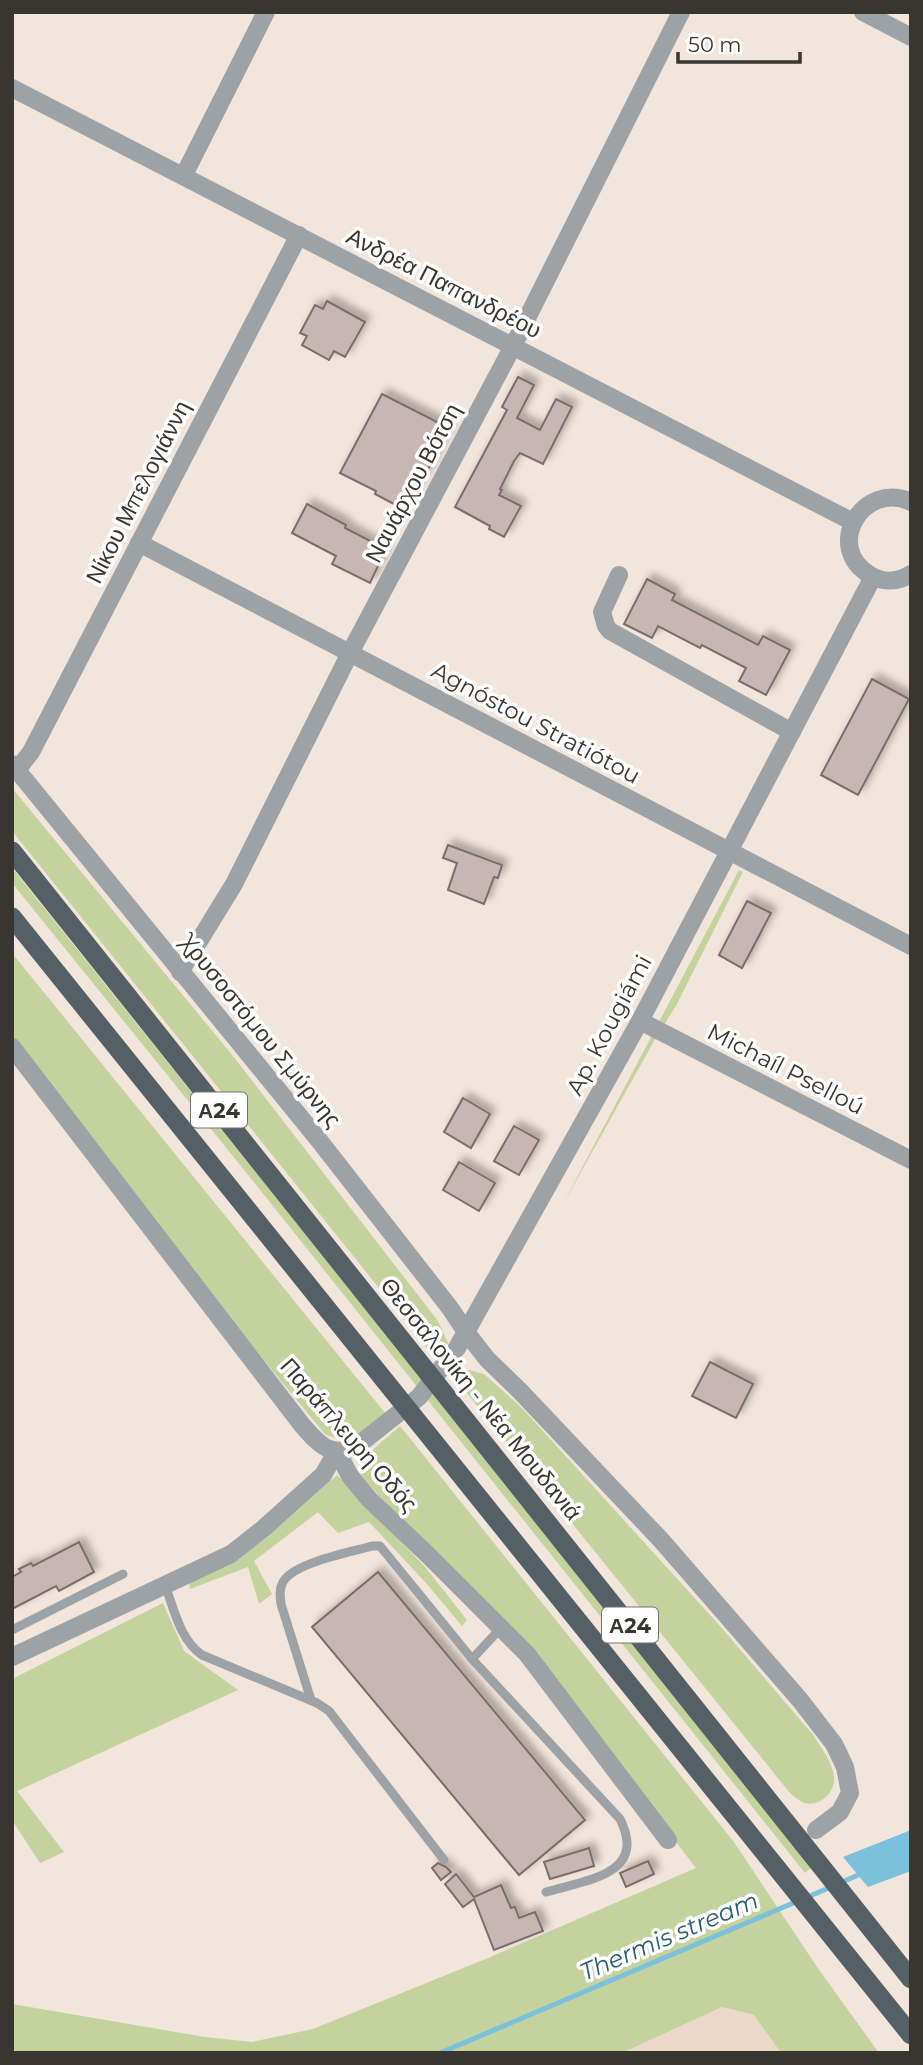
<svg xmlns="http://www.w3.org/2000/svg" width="923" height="2065" viewBox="0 0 923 2065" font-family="Montserrat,sans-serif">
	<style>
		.built { fill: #ebd8c9 }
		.green { fill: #c4d29e }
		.water { fill: #7cc1db }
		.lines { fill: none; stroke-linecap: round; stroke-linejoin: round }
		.stream { stroke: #7cc1db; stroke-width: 5 }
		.building { fill: #c7b6b4; stroke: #7b6c6a; stroke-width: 2; filter: url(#shadow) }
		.service { stroke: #9da2a6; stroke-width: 9 }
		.minor { stroke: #9da2a6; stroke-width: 18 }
		.tertiary { stroke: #9da2a6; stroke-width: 18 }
		.trunk { stroke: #545f66; stroke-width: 19 }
		.labels { text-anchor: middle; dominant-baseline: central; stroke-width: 7; stroke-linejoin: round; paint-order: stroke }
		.shield { fill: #fff; stroke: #74726f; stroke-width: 2 }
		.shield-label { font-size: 21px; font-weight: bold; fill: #393531 }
		.street-label { font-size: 23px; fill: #393531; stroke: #fff }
		.water-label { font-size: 24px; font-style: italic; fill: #275e71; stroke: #fff }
	</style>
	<defs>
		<filter id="shadow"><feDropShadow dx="5.5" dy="-5.5" stdDeviation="3.5" flood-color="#0004"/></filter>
	</defs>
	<rect width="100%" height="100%" fill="#f2e5db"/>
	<path class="built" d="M722,2007L754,2015L781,2053H622Z"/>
	<g class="green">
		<path d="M12,788L233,1056L438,1321L448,1343L440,1364L12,831Z"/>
		<path d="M12,868L812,1867L805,1873L253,1181L12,883Z"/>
		<path d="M739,870L743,872L677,1004L654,1041L562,1206Z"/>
		<path d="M12,953L386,1414C364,1430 352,1446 325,1434L212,1298L12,1038Z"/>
		<path d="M469,1370L484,1374L522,1408L720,1626L814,1736C821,1748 833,1763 834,1777C836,1792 820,1807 805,1803C800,1802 794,1796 790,1793L453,1376Z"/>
		<path d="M400,1426L734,1842L817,1967L879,2053H781L754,2015L722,2007L622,2053H12V2004L205,2037L252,2042L313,2029L488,1958L696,1868L534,1657L415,1535L364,1479L358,1468L363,1458Z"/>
		<path d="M337,1475L425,1567L467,1620L462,1626L427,1584L369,1522L338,1533L318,1512L254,1561L272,1594L259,1604L248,1567L190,1589L189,1582L238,1560L271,1534Z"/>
		<path d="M163,1603L184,1651L238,1690L17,1791L64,1852L40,1863L12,1820V1679Z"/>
	</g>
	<path class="water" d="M911,1830V1871L868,1887L843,1857Z"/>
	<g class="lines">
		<g class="stream">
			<path d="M840,1883L863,1873"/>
			<path d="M440,2053L831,1887"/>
		</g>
	</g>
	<g class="building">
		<path d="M327,301L365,322L345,357L334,351L329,360L302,345L307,336L300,333L315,305L323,309Z"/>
		<path d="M518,377L534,385L517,418L540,430L556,399L572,407L543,464L520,453L514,461L500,489L502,490L499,495L521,506L504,537L489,529L490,526L455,507L507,410L502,407Z"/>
		<path d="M382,394L449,428L431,464L403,509L375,494L376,491L340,473Z"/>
		<path d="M307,504L346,525L345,528L386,549L370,583L332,564L336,556L292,533Z"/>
		<path d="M647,579L675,594L672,600L758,645L763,636L790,650L766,695L739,681L746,668L702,645L700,648L658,626L652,638L624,624Z"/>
		<path d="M872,679L909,699L858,795L821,775Z"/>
		<path d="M448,845L502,865L498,878L494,877L484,904L448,890L457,863L443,858Z"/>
		<path d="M747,901L771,913L742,968L719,955Z"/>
		<path d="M463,1098L490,1114L471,1148L444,1132Z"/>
		<path d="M514,1126L539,1140L519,1175L494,1161Z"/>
		<path d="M459,1162L495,1183L479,1211L443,1190Z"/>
		<path d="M710,1362L753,1384L736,1418L692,1396Z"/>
		<path d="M79,1542L94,1572L59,1591L56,1586L12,1609V1577L21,1572L19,1569L31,1563L33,1566Z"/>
		<path d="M378,1572L585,1820L519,1875L312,1627Z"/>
		<path d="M589,1848L594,1866L550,1879L544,1862Z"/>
		<path d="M648,1861L654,1874L626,1887L620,1873Z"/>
		<path d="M438,1863L446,1867L451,1872L441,1880L432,1868Z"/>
		<path d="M456,1874L474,1897L501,1885L511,1908L515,1907L519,1918L535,1912L543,1931L494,1950L474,1899L463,1907L445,1884Z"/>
	</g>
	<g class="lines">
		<g class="service">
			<path d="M165,1585C174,1609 180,1640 202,1655L317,1703L329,1711L444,1860"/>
			<path d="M12,1630L123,1574"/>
			<path d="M472,1659L500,1629"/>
			<path d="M311,1700L281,1604C280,1596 279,1589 283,1582C293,1563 351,1552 372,1546H380L472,1659L620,1819C648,1875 586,1880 546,1892"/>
		</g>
		<g class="minor">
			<path d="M863,12L911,37"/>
			<path d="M12,88L853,522"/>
			<path d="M184,175L266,12"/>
			<path d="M139,543L911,946"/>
			<path d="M619,575L602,612L606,626L610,631L792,732"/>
			<path d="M17,770L31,752L299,235"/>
			<path d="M180,972L234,884L350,653L513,346L681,12"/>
			<path d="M640,1021L911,1160"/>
			<path d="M466,1332L487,1359L520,1391L661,1540L800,1700L834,1744L845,1767L850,1793L840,1812L816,1830"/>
			<path d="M12,1657L231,1554L264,1528L323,1475L337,1451L350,1476L369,1499L429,1556L527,1654L668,1840"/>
		</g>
		<g class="tertiary">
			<path d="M911,502C863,480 823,547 870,575C883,583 898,582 911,574"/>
			<path d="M12,764L318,1139L450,1308L466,1332"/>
			<path d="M12,1047L302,1425C319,1444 330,1459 357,1446L419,1397L457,1348L640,1021L873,577"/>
		</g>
		<g class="trunk">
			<path d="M12,851L911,1979"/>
			<path d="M12,917L911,2035"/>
		</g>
	</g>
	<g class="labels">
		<g class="shield">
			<rect x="191" y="1092.5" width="56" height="35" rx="5"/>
			<rect x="602" y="1607.5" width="56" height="35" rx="5"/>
		</g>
		<g class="shield-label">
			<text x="219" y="1110">Α24</text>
			<text x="630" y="1625">Α24</text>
		</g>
		<g class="street-label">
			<text transform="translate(444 283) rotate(27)">Ανδρέα Παπανδρέου</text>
			<text transform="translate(413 483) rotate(-62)">Ναυάρχου Βότση</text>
			<text transform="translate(138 492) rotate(-63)">Νίκου Μπελογιάννη</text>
			<text transform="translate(536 723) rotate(28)">Agnóstou Stratiótou</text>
			<text transform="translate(609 1025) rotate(-62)">Ap. Kougiámi</text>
			<text transform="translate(261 1031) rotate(51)">Χρυσοστόμου Σμύρνης</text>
			<text transform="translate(786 1069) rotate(27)">Michaíl Pselloú</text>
			<text transform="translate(481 1399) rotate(51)">Θεσσαλονίκη - Νέα Μουδανιά</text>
			<text transform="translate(349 1435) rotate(49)">Παράπλευρη Οδός</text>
		</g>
		<g class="water-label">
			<text transform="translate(669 1936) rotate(-23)">Thermis stream</text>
		</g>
	</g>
	<rect width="923" height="2065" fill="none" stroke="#393531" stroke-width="28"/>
	<path d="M678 52v10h122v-10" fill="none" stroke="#393531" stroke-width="3.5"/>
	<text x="688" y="52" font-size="21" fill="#393531" stroke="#ffffff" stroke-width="5" paint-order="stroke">50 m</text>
</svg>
